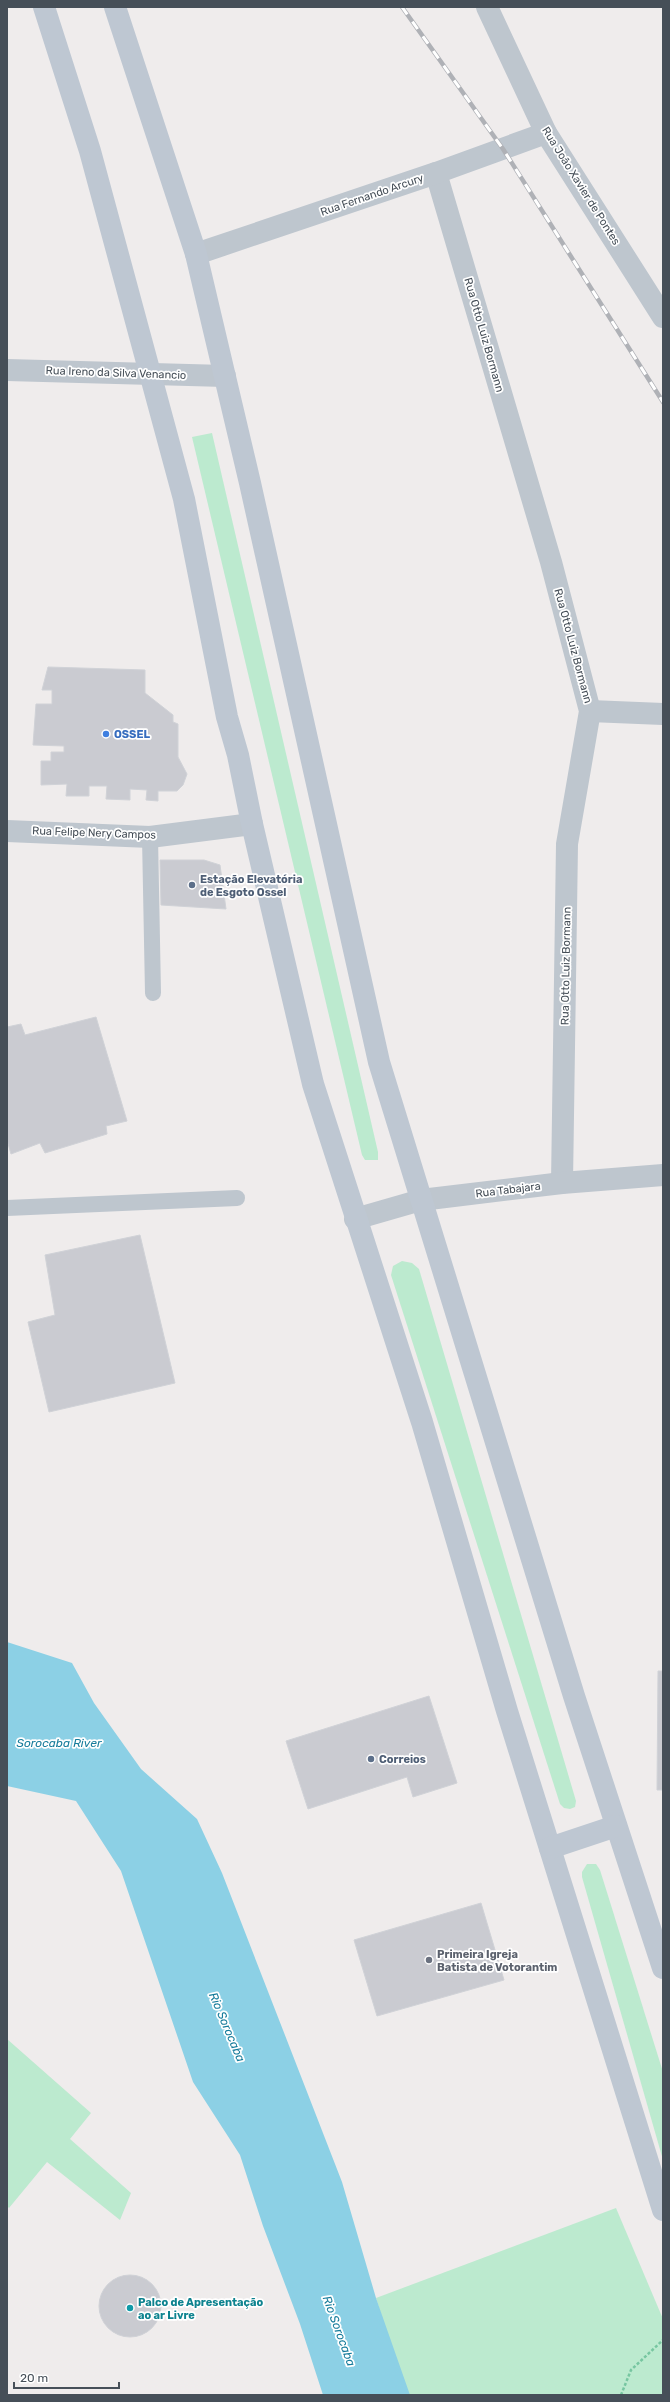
<svg xmlns="http://www.w3.org/2000/svg" width="670" height="2402" viewBox="0 0 670 2402" font-family="Rubik,sans-serif">
	<style>
		.green { fill: #bceacf }
		.water { fill: #8cd0e5 }
		.building { fill: #cacbd1; stroke: #d0d2d7 }
		.lines { fill: none; stroke-linecap: round; stroke-linejoin: round }
		.path { stroke: #77c6a1; stroke-width: 2.5; stroke-dasharray: 3 2; stroke-linecap: butt }
		.lane { stroke: #bec6ce; stroke-width: 16 }
		.street { stroke: #bec6ce; stroke-width: 22 }
		.secondary { stroke: #bec7d2; stroke-width: 22 }
		.rail-casing { stroke: #afb1b6; stroke-width: 4.5 }
		.rail { stroke: #fff; stroke-width: 3; stroke-dasharray: 9; stroke-linecap: butt }
		.shop-dot { fill: #3f7fe0; stroke: #fff; stroke-width: 1.5 }
		.service-dot { fill: #5c6f8a; stroke: #fff; stroke-width: 1.5 }
		.worship-dot { fill: #6b7280; stroke: #fff; stroke-width: 1.5 }
		.culture-dot { fill: #0f9aa8; stroke: #fff; stroke-width: 1.5 }
		.labels { text-anchor: middle; dominant-baseline: central; stroke-width: 3.5; stroke-linejoin: round; paint-order: stroke }
		.street-label { font-size: 11px; fill: #464f58; stroke: #fff }
		.shop-label { font-size: 11px; font-weight: bold; fill: #366cbe; stroke: #fff; text-anchor: start }
		.service-label { font-size: 11px; font-weight: bold; fill: #4e5e75; stroke: #fff; text-anchor: start }
		.worship-label { font-size: 11px; font-weight: bold; fill: #5b616d; stroke: #fff; text-anchor: start }
		.culture-label { font-size: 11px; font-weight: bold; fill: #0d838f; stroke: #fff; text-anchor: start }
		.water-label { font-size: 12px; font-style: italic; fill: #167c9b; stroke: #fff }
	</style>
	<rect width="100%" height="100%" fill="#efecec"/>
	<g class="green">
		<path d="M212,433L378,1152V1160H365L362,1155L192,437Z"/>
		<path d="M402,1261L412,1263L419,1269L576,1801L575,1807L570,1809L564,1808L560,1804L391,1275L393,1266Z"/>
		<path d="M587,1864H596L600,1870L663,2072V2160L582,1877V1872Z"/>
		<path d="M7,2039L91,2113L70,2139L131,2193L120,2220L47,2162L9,2208L7,2206Z"/>
		<path d="M616,2208L663,2319V2395H406L376,2298Z"/>
	</g>
	<path class="water" d="M7,1642L72,1663L94,1703L141,1769L197,1819L222,1873L342,2182L376,2298L410,2395H323L300,2324L263,2226L240,2155L193,2082L121,1871L76,1801L7,1786Z"/>
	<g class="building">
		<path d="M48,667L145,670V693L173,715V722L178,724V757L187,774L183,785L177,791H158V801L146,800L147,790L130,789V800L106,799L107,786H89V796H66L67,784L41,785V761H51V752H64V746L33,745L36,704H52V690H42Z"/>
		<path d="M160,860H204L220,865L226,909L161,905Z"/>
		<path d="M96,1017L127,1121L106,1126L107,1134L45,1153L40,1143L11,1154L7,1140V1027L21,1024L25,1035Z"/>
		<path d="M140,1235L175,1383L49,1412L28,1322L55,1315L45,1255Z"/>
		<path d="M658,1671H663V1790H657Z"/>
		<path d="M429,1696L457,1783L413,1797L407,1777L308,1809L286,1741Z"/>
		<path d="M481,1903L504,1980L377,2016L354,1940Z"/>
		<circle cx="130" cy="2306" r="31"/>
	</g>
	<g class="lines">
		<path class="path" d="M621,2395L631,2370L663,2340"/>
		<g class="lane">
			<path d="M150,837L153,993"/>
			<path d="M7,1208L237,1198"/>
		</g>
		<g class="street">
			<path d="M487,7L546,133L663,317"/>
			<path d="M436,173L551,562L590,711L567,844L562,1183"/>
			<path d="M196,254L436,173L546,133"/>
			<path d="M7,370L225,376"/>
			<path d="M590,711L663,714"/>
			<path d="M7,831L150,837L252,824"/>
			<path d="M355,1219L421,1200L562,1183L663,1175"/>
		</g>
		<g class="secondary">
			<path d="M44,7L90,151L184,499L227,717L238,755L252,824L313,1084L422,1422L507,1711L663,2210"/>
			<path d="M115,7L196,254L250,483L379,1062L574,1696L663,1968"/>
			<path d="M550,1848L616,1826"/>
		</g>
		<g class="rail-casing">
			<path id="rail" d="M402,7L503,149L663,402"/>
		</g>
		<use href="#rail" class="rail"/>
	</g>
	<circle class="shop-dot" cx="106" cy="734" r="4"/>
	<g class="service-dot">
		<circle cx="192" cy="885" r="4"/>
		<circle cx="371" cy="1759" r="4"/>
	</g>
	<circle class="worship-dot" cx="429" cy="1960" r="4"/>
	<circle class="culture-dot" cx="130" cy="2308" r="4"/>
	<g class="labels">
		<g class="street-label">
			<text transform="translate(581 186) rotate(58)">Rua João Xavier de Pontes</text>
			<text transform="translate(372 195) rotate(-19)">Rua Fernando Arcury</text>
			<text transform="translate(484 335) rotate(74)">Rua Otto Luiz Bormann</text>
			<text transform="translate(116 373) rotate(2)">Rua Ireno da Silva Venancio</text>
			<text transform="translate(573 646) rotate(75)">Rua Otto Luiz Bormann</text>
			<text transform="translate(94 833) rotate(2)">Rua Felipe Nery Campos</text>
			<text transform="translate(566 966) rotate(-89)">Rua Otto Luiz Bormann</text>
			<text transform="translate(508 1190) rotate(-7)">Rua Tabajara</text>
		</g>
		<g class="shop-label">
			<text x="114" y="734">OSSEL</text>
		</g>
		<g class="service-label">
			<text x="200" y="879">Estação Elevatória<tspan x="200" dy="13">de Esgoto Ossel</tspan></text>
			<text x="379" y="1759">Correios</text>
		</g>
		<g class="worship-label">
			<text x="437" y="1954">Primeira Igreja<tspan x="437" dy="13">Batista de Votorantim</tspan></text>
		</g>
		<g class="culture-label">
			<text x="138" y="2302">Palco de Apresentação<tspan x="138" dy="13">ao ar Livre</tspan></text>
		</g>
		<g class="water-label">
			<text x="59" y="1743">Sorocaba River</text>
			<text transform="translate(227 2027) rotate(67)">Rio Sorocaba</text>
			<text transform="translate(339 2331) rotate(70)">Rio Sorocaba</text>
		</g>
	</g>
	<rect width="670" height="2402" fill="none" stroke="#464f58" stroke-width="16"/>
	<path d="M14 2382v6h105v-6" fill="none" stroke="#464f58" stroke-width="2"/>
	<text x="20" y="2382" font-size="12" fill="#464f58" stroke="#ffffff" stroke-width="3" paint-order="stroke">20 m</text>
</svg>
